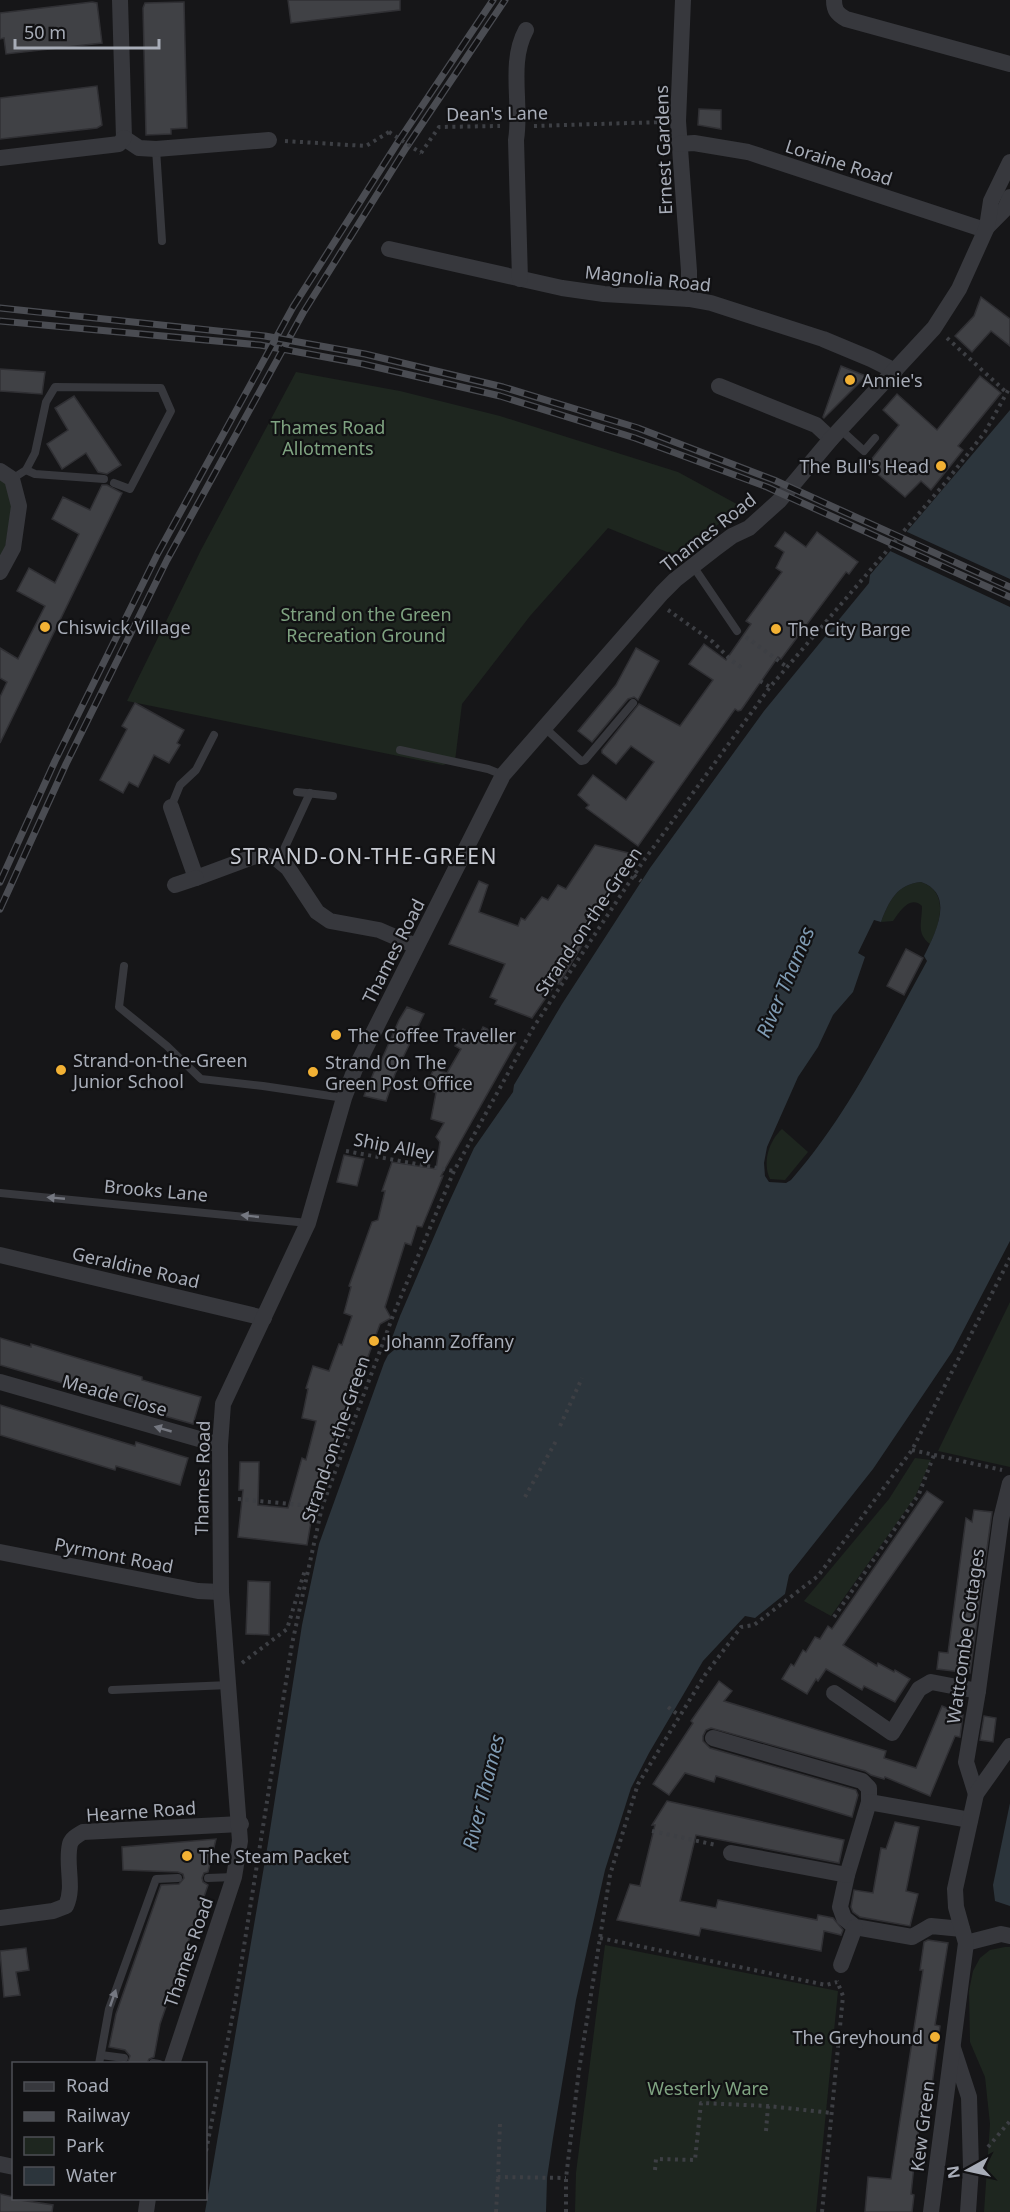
<svg xmlns="http://www.w3.org/2000/svg" width="1010" height="2212" viewBox="0 0 1010 2212" font-family="'Noto Sans',sans-serif">
	<style>
		.green { fill: #1e261f }
		.water { fill: #2c353c; fill-rule: evenodd }
		.pier { fill: #161618 }
		.building { fill: #404145; stroke: #303034; stroke-width: 1.5 }
		.lines { fill: none; stroke-linecap: round; stroke-linejoin: round }
		.path { stroke: #3d3f44; stroke-width: 4; stroke-dasharray: 3 4.5; stroke-linecap: butt }
		.service { stroke: #37383d; stroke-width: 8 }
		.minor { stroke: #37383d; stroke-width: 16 }
		.rail-casing { stroke: #4a4c52; stroke-width: 7 }
		.rail { stroke: #111113; stroke-width: 4.5; stroke-dasharray: 14; stroke-linecap: butt }
		.path-bridge { stroke: #3d3f44; stroke-width: 4; stroke-dasharray: 3 4.5; stroke-linecap: butt }
		.oneway { fill: #757881 }
		.poi-dot { fill: #f2b134; stroke: #111113; stroke-width: 2 }
		.labels { text-anchor: middle; dominant-baseline: central; stroke-width: 4.5; stroke-linejoin: round; paint-order: stroke }
		.street-label { font-size: 18px; fill: #a8adb8; stroke: #111113 }
		.poi-label { font-size: 18px; fill: #a8adb8; stroke: #111113; text-anchor: start }
		.park-label { font-size: 18px; fill: #7fa381; stroke: #111113 }
		.water-label { font-size: 20px; font-style: italic; fill: #7f9bb3; stroke: #111113 }
		.quarter-label { font-size: 21px; letter-spacing: 1.5px; fill: #c9ccd4; stroke: #111113 }
	</style>
	<rect width="100%" height="100%" fill="#161618"/>
	<g class="green">
		<path d="M296,372L400,391L500,416L678,472L744,508L672,554L608,528L530,616L462,704L455,761L443,765L127,701L201,550Z"/>
		<path d="M0,467L17,474L0,579Z"/>
		<path d="M921,882C949,891 941,923 930,944C916,933 922,923 922,906C910,895 900,911 893,921L881,922C889,901 897,884 921,882Z"/>
		<path d="M782,1129L808,1152L785,1180L770,1179C762,1162 769,1141 782,1129Z"/>
		<path d="M1010,1302V1467L938,1451Z"/>
		<path d="M915,1458L931,1460L915,1497L831,1616L804,1601L889,1499Z"/>
		<path d="M605,1945L838,1991L816,2212H575L576,2173Z"/>
		<path d="M1005,1947H1010V2212H984L990,2124L985,2077L970,2042L969,1991L973,1971L980,1958L990,1950Z"/>
	</g>
	<g class="water">
		<path d="M1010,410V1241L952,1352L873,1469L789,1575L785,1594L755,1618L745,1616L703,1661L649,1753L631,1788L605,1870L576,2000L553,2138L547,2178L546,2212H205L268,1843L302,1625L319,1544L384,1363L388,1355L394,1350L392,1338L400,1316L445,1211L474,1148L513,1092L514,1085L562,1004L650,868L764,711L869,583L870,575ZM921,882C956,894 935,934 924,956L927,961C885,1037 849,1114 791,1180L786,1183L769,1182L765,1176L764,1163L767,1147L798,1077L818,1047L833,1015L853,992L865,957L858,953L874,920L881,922C889,901 897,884 921,882Z"/>
		<path d="M1010,1803V1906L995,1901L993,1885Z"/>
	</g>
	<path class="pier" d="M905,531L1010,579V607L888,550Z"/>
	<g class="building">
		<path d="M288,0H400V10L291,23Z"/>
		<path d="M92,2L97,3L102,43L6,54L4,38L0,39V13Z"/>
		<path d="M184,2L187,128L171,129V134L146,135L143,8L145,3Z"/>
		<path d="M97,86L102,125L97,128L0,139V98Z"/>
		<path d="M699,109L721,110V129L698,125Z"/>
		<path d="M981,297L1010,319V346L991,331L972,352L955,336L974,316Z"/>
		<path d="M841,366L866,376L824,418L823,417Z"/>
		<path d="M0,369L45,372L42,394L0,391Z"/>
		<path d="M980,376L1001,393L958,446L963,450L931,490L921,481L905,497L867,465L899,425L883,410L897,394L937,430Z"/>
		<path d="M74,396L121,465L107,474L98,472L86,453L62,469L47,444L68,430L55,408Z"/>
		<path d="M102,485H107L122,493L0,743V697L7,682L0,678V648L18,659L45,606L17,591L29,568L55,583L79,534L52,519L63,497L90,510Z"/>
		<path d="M785,532L806,547L817,532L858,562L849,574L846,572L781,659L778,657L741,710L738,711L735,709L638,846L586,808L589,805L578,795L593,775L626,800L654,762L631,746L616,764L602,753V750L639,704L680,726L713,680L689,664L704,644L726,660L751,624L746,621L782,572L776,568L784,552L775,546Z"/>
		<path d="M636,648L659,661L638,700L634,697L628,699L592,742L578,731L616,685Z"/>
		<path d="M135,703L184,730L177,743L180,745L169,763L154,755L138,787L129,782L123,793L100,780L127,729L122,726Z"/>
		<path d="M595,845L633,854L599,905L579,939L581,947L559,984L556,983L532,1018L495,1004L497,1000L490,997L505,964L449,944L479,881L488,885L479,912L518,926L521,918L525,920L542,897L548,900L558,885L566,889Z"/>
		<path d="M906,949L923,958L904,995L887,986Z"/>
		<path d="M407,1007L424,1014L395,1074L386,1101L364,1096L376,1067L378,1068L399,1020Z"/>
		<path d="M483,1027L516,1043L441,1176H443L422,1227L417,1226L411,1245L405,1243L385,1307L391,1318L380,1324L314,1504L307,1545L238,1537L243,1490H239L240,1462H259L258,1505L288,1508L302,1458L306,1460L316,1421L302,1418L308,1389L306,1388L313,1366L329,1371L339,1344L342,1345L352,1316L344,1313L351,1287L349,1286L372,1222L378,1220L385,1191H382L392,1162L436,1169L440,1142L436,1137L444,1123L431,1119L436,1093L425,1087L434,1069L447,1073L461,1049L455,1046L463,1029L478,1037Z"/>
		<path d="M344,1155L364,1159L357,1186L337,1182Z"/>
		<path d="M0,1338L31,1347V1344L84,1360L142,1377V1380L201,1397L193,1424L140,1409L141,1406L0,1365Z"/>
		<path d="M0,1405L135,1446L136,1442L188,1458L180,1485L116,1466L115,1470L0,1435Z"/>
		<path d="M927,1491L943,1502L843,1645L877,1666L878,1663L894,1672L895,1670L910,1679L895,1702L864,1686L862,1690L826,1669L818,1681L816,1679L807,1694L782,1679L791,1664L794,1666L803,1650L806,1652L815,1637L820,1639L828,1626L832,1629Z"/>
		<path d="M974,1510L992,1512L970,1673L937,1669L939,1652L948,1653L966,1518L972,1522Z"/>
		<path d="M248,1581L270,1582L269,1635L246,1634Z"/>
		<path d="M719,1681L732,1691L724,1701L886,1751L884,1758L916,1768L942,1706L963,1715L960,1737L955,1736L930,1796L885,1777L884,1779L871,1775L865,1771L711,1728L706,1730L703,1736V1741L710,1748L856,1790L858,1795L852,1817L716,1776L714,1782L685,1773L669,1795L653,1784L693,1723L691,1721Z"/>
		<path d="M984,1716L996,1718L993,1742L980,1740Z"/>
		<path d="M667,1801L844,1840L839,1863L696,1835L680,1901L716,1908L718,1900L817,1920L818,1915L833,1918L843,1930L841,1935L824,1931L821,1951L701,1928L699,1936L617,1920L630,1884L640,1886L655,1825H652Z"/>
		<path d="M895,1822L919,1827L906,1891L918,1894L910,1926L860,1917L853,1912L851,1907L854,1890L873,1893L881,1848L886,1849Z"/>
		<path d="M216,1839L208,1872L204,1873L202,1878L203,1882L208,1885L160,2024L154,2057L149,2059L147,2064H127L130,2056L125,2050L109,2047L116,2014L161,1885L179,1884L184,1878L183,1874L178,1872L123,1870L122,1847Z"/>
		<path d="M928,1940L948,1943L935,2025L940,2026L931,2092L924,2091L915,2156L911,2194L914,2195L912,2212H865L868,2177L891,2179L923,1970H920L924,1942Z"/>
		<path d="M26,1948L29,1970L16,1972L20,1995L4,1997L0,1951Z"/>
		<path d="M0,2194L14,2197V2199L53,2205L52,2212H0Z"/>
	</g>
	<g class="lines">
		<g class="path">
			<path d="M534,126L662,122"/>
			<path d="M285,141L366,146L389,132"/>
			<path d="M421,153L439,127L500,126"/>
			<path d="M947,338L1006,392"/>
			<path d="M668,610L713,642L731,660L742,668"/>
			<path d="M746,637L787,667"/>
			<path d="M760,681L770,687"/>
			<path d="M634,875L641,881"/>
			<path d="M346,1151L454,1171"/>
			<path d="M560,1426L582,1378"/>
			<path d="M912,1450L1002,1470"/>
			<path d="M525,1497L556,1441"/>
			<path d="M238,1499L322,1507"/>
			<path d="M834,1617L919,1494L934,1455"/>
			<path d="M242,1663L287,1629L305,1570"/>
			<path d="M668,1707L680,1716"/>
			<path d="M652,1831L716,1845"/>
			<path d="M600,1938L826,1985L837,1982"/>
			<path d="M500,2124L498,2177L566,2178"/>
			<path d="M766,2131L768,2106"/>
			<path d="M988,2147L1010,2121"/>
			<path d="M206,2151L235,2003L292,1644L322,1507L394,1313L454,1171L533,1028L642,863L770,687L945,483L985,432L1010,387"/>
			<path d="M655,2170L656,2159L695,2160L701,2103L768,2106L832,2113"/>
			<path d="M188,2198H196"/>
			<path d="M496,2212L498,2177"/>
			<path d="M566,2212V2178L579,2070L610,1875L626,1822L638,1784L705,1675L741,1627L754,1625L818,1576L912,1450L1010,1258"/>
			<path d="M822,2212L843,1996L837,1981"/>
		</g>
		<g class="service">
			<path d="M156,149L162,241"/>
			<path d="M840,429L864,451L875,438"/>
			<path d="M26,470L35,474L104,479"/>
			<path d="M12,479L26,470L35,453L46,402L55,387L161,388L171,411L130,489L114,483"/>
			<path d="M693,566L737,631"/>
			<path d="M545,728L581,761L585,760L633,703"/>
			<path d="M400,750L488,769L503,775"/>
			<path d="M297,792L333,796"/>
			<path d="M171,807L180,785L196,770L214,735"/>
			<path d="M279,860L310,793"/>
			<path d="M124,966L119,1007L167,1046L201,1079L263,1086L344,1098"/>
			<path d="M0,1193L308,1223"/>
			<path d="M112,1690L229,1685"/>
			<path d="M208,1878L234,1877"/>
			<path d="M101,2055L124,2058"/>
			<path d="M153,2063L159,2064"/>
			<path d="M99,2064L109,2009L156,1879L178,1878"/>
		</g>
		<g class="minor">
			<path d="M120,0L124,138"/>
			<path d="M683,0L678,121L689,271V299"/>
			<path d="M834,0C834,10 837,14 846,19L1010,64"/>
			<path d="M124,138L139,148L156,149L269,140"/>
			<path d="M679,144L694,143L748,152L985,230"/>
			<path d="M0,158L111,145L119,144L124,138"/>
			<path d="M987,227L1005,209L1010,197"/>
			<path d="M389,249L562,288L604,294L689,299L711,303L823,339L871,359L895,371"/>
			<path d="M520,279L516,140C522,104 508,63 526,30"/>
			<path d="M719,386L816,425L831,439"/>
			<path d="M0,471L12,479L19,506L13,548L0,572"/>
			<path d="M171,807L196,878L261,854L276,858L288,868L317,912L330,921L379,930L416,946"/>
			<path d="M175,885L196,878"/>
			<path d="M0,1255L264,1318"/>
			<path d="M0,1382L220,1445"/>
			<path d="M0,1552L198,1591L221,1592"/>
			<path d="M834,1693L892,1733L919,1689L931,1682L978,1691"/>
			<path d="M713,1738L862,1781L869,1788V1802L847,1875L840,1907L844,1918L855,1927L912,1937L931,1926L962,1929"/>
			<path d="M976,1794L966,1762L978,1691L1001,1519L1010,1483"/>
			<path d="M869,1802L970,1820"/>
			<path d="M731,1853L847,1875"/>
			<path d="M0,1918L53,1911L66,1906C75,1886 65,1865 70,1844C72,1838 78,1835 83,1832L241,1824"/>
			<path d="M966,1943L1001,1934L1010,1936"/>
			<path d="M841,1965L855,1927"/>
			<path d="M953,2048L969,2097L971,2168L968,2212"/>
			<path d="M172,2064L234,1877L240,1841L221,1592L220,1445L223,1404L308,1223L344,1098L355,1069L503,775L662,593L675,580L716,548L732,536L749,528L779,501L831,439L934,328L959,289L987,227L991,201L1010,162"/>
			<path d="M0,2164L14,2167"/>
			<path d="M146,2212L148,2198"/>
			<path d="M931,2212L966,1943L956,1907L955,1889L976,1794L1010,1746"/>
		</g>
		<g class="rail-casing">
			<g id="rail">
				<path d="M0,308L265,336L365,354L503,387L638,428L774,480L1010,587"/>
				<path d="M0,321L260,345L363,364L500,396L635,438L767,487L1010,597"/>
				<path d="M0,882L55,761L158,553L293,307L398,142L493,0"/>
				<path d="M0,909L66,764L167,560L303,313L406,148L505,0"/>
			</g>
		</g>
		<use href="#rail" class="rail"/>
		<path class="path-bridge" d="M389,132L421,153"/>
	</g>
	<defs><path id="oneway-solid" d="M-6-.8H1V-3.2L6.5 0L1 3.2V.8H-6Z" transform="scale(1.5)"/></defs>
	<g class="oneway">
		<use href="#oneway-solid" transform="translate(56 1198) rotate(-175)"/>
		<use href="#oneway-solid" transform="translate(250 1216) rotate(-174)"/>
		<use href="#oneway-solid" transform="translate(163 1429) rotate(-164)"/>
		<use href="#oneway-solid" transform="translate(113 1998) rotate(-71)"/>
	</g>
	<g class="poi-dot">
		<circle cx="850" cy="380" r="6"/>
		<circle cx="941" cy="466" r="6"/>
		<circle cx="45" cy="627" r="6"/>
		<circle cx="776" cy="629" r="6"/>
		<circle cx="336" cy="1035" r="6"/>
		<circle cx="61" cy="1070" r="6"/>
		<circle cx="313" cy="1072" r="6"/>
		<circle cx="374" cy="1341" r="6"/>
		<circle cx="187" cy="1856" r="6"/>
		<circle cx="935" cy="2037" r="6"/>
	</g>
	<g class="labels">
		<g class="street-label">
			<text transform="translate(497 113) rotate(-1)">Dean's Lane</text>
			<text transform="translate(663 150) rotate(-92)">Ernest Gardens</text>
			<text transform="translate(839 162) rotate(18)">Loraine Road</text>
			<text transform="translate(648 278) rotate(6)">Magnolia Road</text>
			<text transform="translate(708 532) rotate(-38)">Thames Road</text>
			<text transform="translate(588 921) rotate(-56)">Strand-on-the-Green</text>
			<text transform="translate(393 951) rotate(-63)">Thames Road</text>
			<text transform="translate(394 1146) rotate(11)">Ship Alley</text>
			<text transform="translate(156 1190) rotate(5)">Brooks Lane</text>
			<text transform="translate(136 1267) rotate(13)">Geraldine Road</text>
			<text transform="translate(115 1395) rotate(16)">Meade Close</text>
			<text transform="translate(335 1439) rotate(-71)">Strand-on-the-Green</text>
			<text transform="translate(202 1478) rotate(-89)">Thames Road</text>
			<text transform="translate(114 1555) rotate(11)">Pyrmont Road</text>
			<text transform="translate(965 1636) rotate(-82)">Wattcombe Cottages</text>
			<text transform="translate(141 1811) rotate(-4)">Hearne Road</text>
			<text transform="translate(188 1952) rotate(-71)">Thames Road</text>
			<text transform="translate(922 2126) rotate(-83)">Kew Green</text>
		</g>
		<g class="poi-label">
			<text x="862" y="380">Annie's</text>
			<text x="929" y="466" text-anchor="end">The Bull's Head</text>
			<text x="57" y="627">Chiswick Village</text>
			<text x="788" y="629">The City Barge</text>
			<text x="348" y="1035">The Coffee Traveller</text>
			<text x="73" y="1060">Strand-on-the-Green<tspan x="73" dy="21">Junior School</tspan></text>
			<text x="325" y="1062">Strand On The<tspan x="325" dy="21">Green Post Office</tspan></text>
			<text x="386" y="1341">Johann Zoffany</text>
			<text x="199" y="1856">The Steam Packet</text>
			<text x="923" y="2037" text-anchor="end">The Greyhound</text>
		</g>
		<g class="park-label">
			<text x="328" y="427">Thames Road<tspan x="328" dy="21">Allotments</tspan></text>
			<text x="366" y="614">Strand on the Green<tspan x="366" dy="21">Recreation Ground</tspan></text>
			<text x="708" y="2088">Westerly Ware</text>
		</g>
		<g class="water-label">
			<text transform="translate(785 982) rotate(-67)">River Thames</text>
			<text transform="translate(483 1792) rotate(-76)">River Thames</text>
		</g>
		<g class="quarter-label">
			<text x="364" y="856">STRAND-ON-THE-GREEN</text>
		</g>
	</g>
	<rect x="12" y="2062" width="195" height="138" fill="#111113" stroke="#4d4f55" stroke-width="1.5"/>
	<rect x="24" y="2082" width="30" height="9" fill="#37383d" stroke="#4d4f55" stroke-width="1.5"/>
	<text x="66" y="2092" font-size="18" fill="#a8adb8">Road</text>
	<rect x="24" y="2112" width="30" height="9" fill="#4a4c52" stroke="#4d4f55" stroke-width="1.5"/>
	<text x="66" y="2122" font-size="18" fill="#a8adb8">Railway</text>
	<rect x="24" y="2137" width="30" height="18" fill="#1e261f" stroke="#4d4f55" stroke-width="1.5"/>
	<text x="66" y="2152" font-size="18" fill="#a8adb8">Park</text>
	<rect x="24" y="2167" width="30" height="18" fill="#2c353c" stroke="#4d4f55" stroke-width="1.5"/>
	<text x="66" y="2182" font-size="18" fill="#a8adb8">Water</text>
	<g transform="translate(968 2170) rotate(262)" stroke="#111113" stroke-width="4.5" paint-order="stroke">
	<path d="M0-4.5L10 22L0 15L-10 22Z" fill="#a8adb8"/>
	<text y="-9" font-size="16" font-weight="bold" text-anchor="middle" fill="#a8adb8">N</text>
	</g>
	<path d="M15 39v9h144v-9" fill="none" stroke="#a8adb8" stroke-width="3"/>
	<text x="24" y="39" font-size="18" fill="#a8adb8" stroke="#111113" stroke-width="4.5" paint-order="stroke">50 m</text>
</svg>
